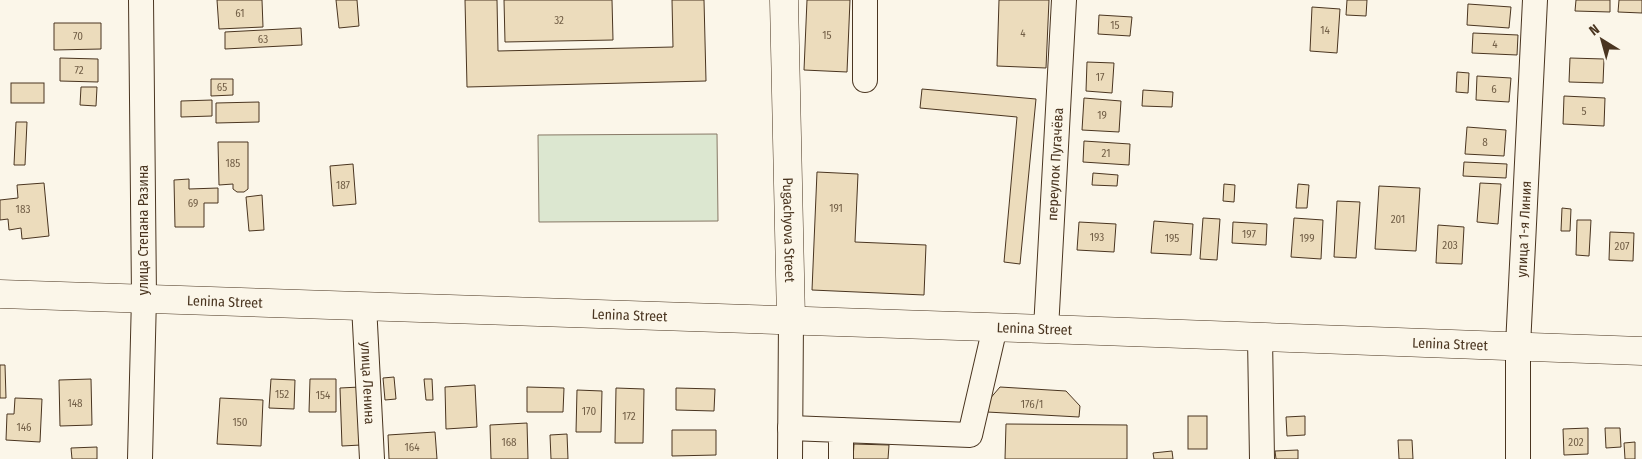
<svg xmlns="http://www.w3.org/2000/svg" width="1642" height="459" viewBox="0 0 1642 459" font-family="'Fira Sans Condensed',sans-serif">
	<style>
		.pitch { fill: #dce7d0; stroke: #887966 }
		.building { fill: #ecdcbc; stroke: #4a3520 }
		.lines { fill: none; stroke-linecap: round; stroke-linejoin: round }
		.minor-casing { stroke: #4a3520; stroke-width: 26 }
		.major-casing { stroke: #4a3520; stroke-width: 29 }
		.minor { stroke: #fbf6e9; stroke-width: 24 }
		.major { stroke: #fbf6e9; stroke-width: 28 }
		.labels { text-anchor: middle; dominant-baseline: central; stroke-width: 4; stroke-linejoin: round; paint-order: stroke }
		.number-label { font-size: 11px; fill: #725f47 }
		.street-label { font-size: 14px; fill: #4a3520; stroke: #fbf6e9 }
	</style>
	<rect width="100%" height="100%" fill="#fbf6e9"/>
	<path class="pitch" d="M717,134L718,221L539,222L538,135Z"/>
	<g class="building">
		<path d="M217,0H262L263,27L219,29Z"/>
		<path d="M336,0H357L359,26L339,28Z"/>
		<path d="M465,0H497L498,51L673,47L672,0H704L706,81L467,87Z"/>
		<path d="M504,0H612L613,40L505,42Z"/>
		<path d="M807,0H850L847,72L804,70Z"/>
		<path d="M999,0H1049L1046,68L997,66Z"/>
		<path d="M1347,0H1367L1366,16L1346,15Z"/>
		<path d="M1576,0H1610V12L1575,11Z"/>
		<path d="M1619,0H1642V13L1618,12Z"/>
		<path d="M1468,4L1511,7L1509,28L1467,25Z"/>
		<path d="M1312,7L1340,9L1337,53L1310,51Z"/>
		<path d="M1099,15L1132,17L1130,36L1098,34Z"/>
		<path d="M54,23H101V49L54,50Z"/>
		<path d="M301,28L302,45L225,49V32Z"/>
		<path d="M1473,33L1518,35L1517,55L1472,53Z"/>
		<path d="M60,58L98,59V82L60,81Z"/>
		<path d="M1570,58L1604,59L1603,83L1569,82Z"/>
		<path d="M1087,62L1114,63L1112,93L1086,91Z"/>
		<path d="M1457,72L1469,73L1468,93L1456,92Z"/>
		<path d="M1477,76L1511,78L1509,102L1476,100Z"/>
		<path d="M211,79H233V95L211,96Z"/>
		<rect x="11" y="83" width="33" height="20"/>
		<path d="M81,87H97L96,106L80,105Z"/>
		<path d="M922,89L1036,99L1020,264L1004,262L1017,117L920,108Z"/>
		<path d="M1143,90L1173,92L1172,107L1142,106Z"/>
		<path d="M1564,96L1605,98L1604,126L1563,124Z"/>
		<path d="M1084,98L1121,101L1119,132L1082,130Z"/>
		<path d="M212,100V116L181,117V101Z"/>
		<path d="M259,102V122L216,123V103Z"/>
		<path d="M16,122H27L25,165H14Z"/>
		<path d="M1467,127L1506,130L1504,156L1465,154Z"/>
		<path d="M1084,141L1130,144L1129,165L1083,162Z"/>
		<path d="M218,142H248V189L244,192H237L233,189V184L219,185Z"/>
		<path d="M1464,162L1507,164L1506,178L1463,176Z"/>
		<path d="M353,164L356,204L333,206L330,166Z"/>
		<path d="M817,172L858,174L855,242L926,245L924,295L812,290Z"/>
		<path d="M1093,173L1118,175L1117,186L1092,185Z"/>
		<path d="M189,179V189L218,188V203H204V227H175L174,180Z"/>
		<path d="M44,183L49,236L22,239L21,228L9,230L8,219L0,220V200L18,198L17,185Z"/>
		<path d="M1480,183L1501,184L1498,224L1477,222Z"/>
		<path d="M1224,184L1235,185L1234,202L1223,201Z"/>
		<path d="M1298,184L1309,185L1307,208H1296Z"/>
		<path d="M1379,186L1420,188L1416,251L1375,249Z"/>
		<path d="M262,195L264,230L249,231L246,197Z"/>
		<path d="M1337,201L1360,202L1356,258L1334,257Z"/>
		<path d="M1562,208L1571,209L1570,231H1561Z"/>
		<path d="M1203,218L1220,219L1217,260L1200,259Z"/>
		<path d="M1294,218L1323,220L1321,259L1291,257Z"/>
		<path d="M1577,220H1591L1589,256L1576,255Z"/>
		<path d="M1154,221L1193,224L1191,255L1151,253Z"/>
		<path d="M1079,222L1116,224L1114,252L1077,250Z"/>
		<path d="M1233,222L1267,224L1266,245L1232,243Z"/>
		<path d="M1438,225L1464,227L1462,264L1436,263Z"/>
		<path d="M1610,232L1634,233L1633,261L1609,260Z"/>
		<path d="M0,365H5L6,398H0Z"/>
		<path d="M394,377L396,399L385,400L383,378Z"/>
		<path d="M91,379L92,425L60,426L59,380Z"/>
		<path d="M271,379L295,380L294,409L269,408Z"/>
		<path d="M310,379H336V412H309Z"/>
		<path d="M424,379H432L433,400H426Z"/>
		<path d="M475,385L477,427L446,429L445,387Z"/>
		<path d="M360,387L361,445L342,446L340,388Z"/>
		<path d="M527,387L564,388L563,412H527Z"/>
		<path d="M1000,387L1066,391L1080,406L1079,417L987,412L988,401Z"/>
		<path d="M616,388L644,389L643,443H615Z"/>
		<path d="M676,388L715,389L714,411L676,410Z"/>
		<path d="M577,390L602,391L601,432H576Z"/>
		<path d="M15,398L42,399L40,442L6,440L7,414H14Z"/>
		<path d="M220,398L263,400L261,446L217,444Z"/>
		<rect x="1188" y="416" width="19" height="33"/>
		<path d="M1305,416V435L1287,436L1286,417Z"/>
		<path d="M527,423L528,459H491L490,425Z"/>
		<path d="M1006,424L1127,425V459H1005Z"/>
		<path d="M1588,428V454L1564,455L1563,429Z"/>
		<path d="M1605,428H1620L1621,447L1606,448Z"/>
		<path d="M672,430H716V455L672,456Z"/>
		<path d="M435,432L437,459H389L388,435Z"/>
		<path d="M567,434L568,459H551L550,435Z"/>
		<path d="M1398,440H1412L1413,459H1399Z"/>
		<path d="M1635,442V459H1625L1624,443Z"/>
		<path d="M854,444L889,445L888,459H853Z"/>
		<path d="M97,447V459H72L71,448Z"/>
		<path d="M1298,450V459H1276L1275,451Z"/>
		<path d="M1172,451L1173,459H1154L1153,453Z"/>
	</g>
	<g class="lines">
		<g class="minor-casing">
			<g id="minor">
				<path d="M865,80V0"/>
				<path id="s1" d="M364,305L372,459"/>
				<path id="s2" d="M1046,329L1064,0"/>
				<path d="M1260,338L1262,459"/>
				<path d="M790,428L841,430V459"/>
				<path d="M841,430L970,435L995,327"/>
				<path d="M140,459L144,297L141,0"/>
				<path d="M790,459L791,320"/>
				<path id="s3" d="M1518,459V346L1535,0"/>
			</g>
		</g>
		<g class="major-casing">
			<g id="major">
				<path id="s4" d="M784,0L791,320"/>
				<path id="s5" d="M0,294L1046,329L1642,351"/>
			</g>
		</g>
		<use href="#minor" class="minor"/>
		<use href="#major" class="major"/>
	</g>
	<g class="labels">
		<g class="number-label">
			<text x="240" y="13">61</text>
			<text x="559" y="20">32</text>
			<text x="1115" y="25">15</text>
			<text x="1325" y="30">14</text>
			<text x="1023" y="33">4</text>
			<text x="827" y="35">15</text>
			<text x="78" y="36">70</text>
			<text x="263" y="39">63</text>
			<text x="1495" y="44">4</text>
			<text x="79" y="70">72</text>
			<text x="1100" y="77">17</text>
			<text x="222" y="87">65</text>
			<text x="1494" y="89">6</text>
			<text x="1584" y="111">5</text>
			<text x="1102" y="115">19</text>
			<text x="1485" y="142">8</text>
			<text x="1106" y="153">21</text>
			<text x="233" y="163">185</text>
			<text x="343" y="185">187</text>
			<text x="193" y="203">69</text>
			<text x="836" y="208">191</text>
			<text x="23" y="209">183</text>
			<text x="1398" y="219">201</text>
			<text x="1249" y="234">197</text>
			<text x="1097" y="237">193</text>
			<text x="1172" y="238">195</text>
			<text x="1307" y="238">199</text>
			<text x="1450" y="245">203</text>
			<text x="1622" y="246">207</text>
			<text x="282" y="394">152</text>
			<text x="323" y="395">154</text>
			<text x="75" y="403">148</text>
			<text x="1032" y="404">176/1</text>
			<text x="589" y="411">170</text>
			<text x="629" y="416">172</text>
			<text x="240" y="422">150</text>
			<text x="24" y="427">146</text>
			<text x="509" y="442">168</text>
			<text x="1576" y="442">202</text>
			<text x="412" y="447">164</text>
		</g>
		<g class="street-label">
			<text stroke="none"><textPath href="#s2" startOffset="165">переулок Пугачёва</textPath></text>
			<text stroke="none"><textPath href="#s4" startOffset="230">Pugachyova Street</textPath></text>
			<text stroke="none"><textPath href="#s3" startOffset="230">улица 1-я Линия</textPath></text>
			<text transform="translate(143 230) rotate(-90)">улица Степана Разина</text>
			<text stroke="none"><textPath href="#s5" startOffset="225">Lenina Street</textPath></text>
			<text stroke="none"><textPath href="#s5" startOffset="630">Lenina Street</textPath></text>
			<text stroke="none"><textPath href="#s5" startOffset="1035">Lenina Street</textPath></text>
			<text stroke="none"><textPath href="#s5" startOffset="1451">Lenina Street</textPath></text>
			<text stroke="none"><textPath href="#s1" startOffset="78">улица Ленина</textPath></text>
		</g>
	</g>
	<g transform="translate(1602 40) rotate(323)" stroke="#fbf6e9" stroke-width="4" paint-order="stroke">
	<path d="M0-4L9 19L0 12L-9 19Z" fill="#4a3520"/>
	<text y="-8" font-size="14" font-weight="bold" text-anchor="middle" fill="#4a3520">N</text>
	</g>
</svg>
